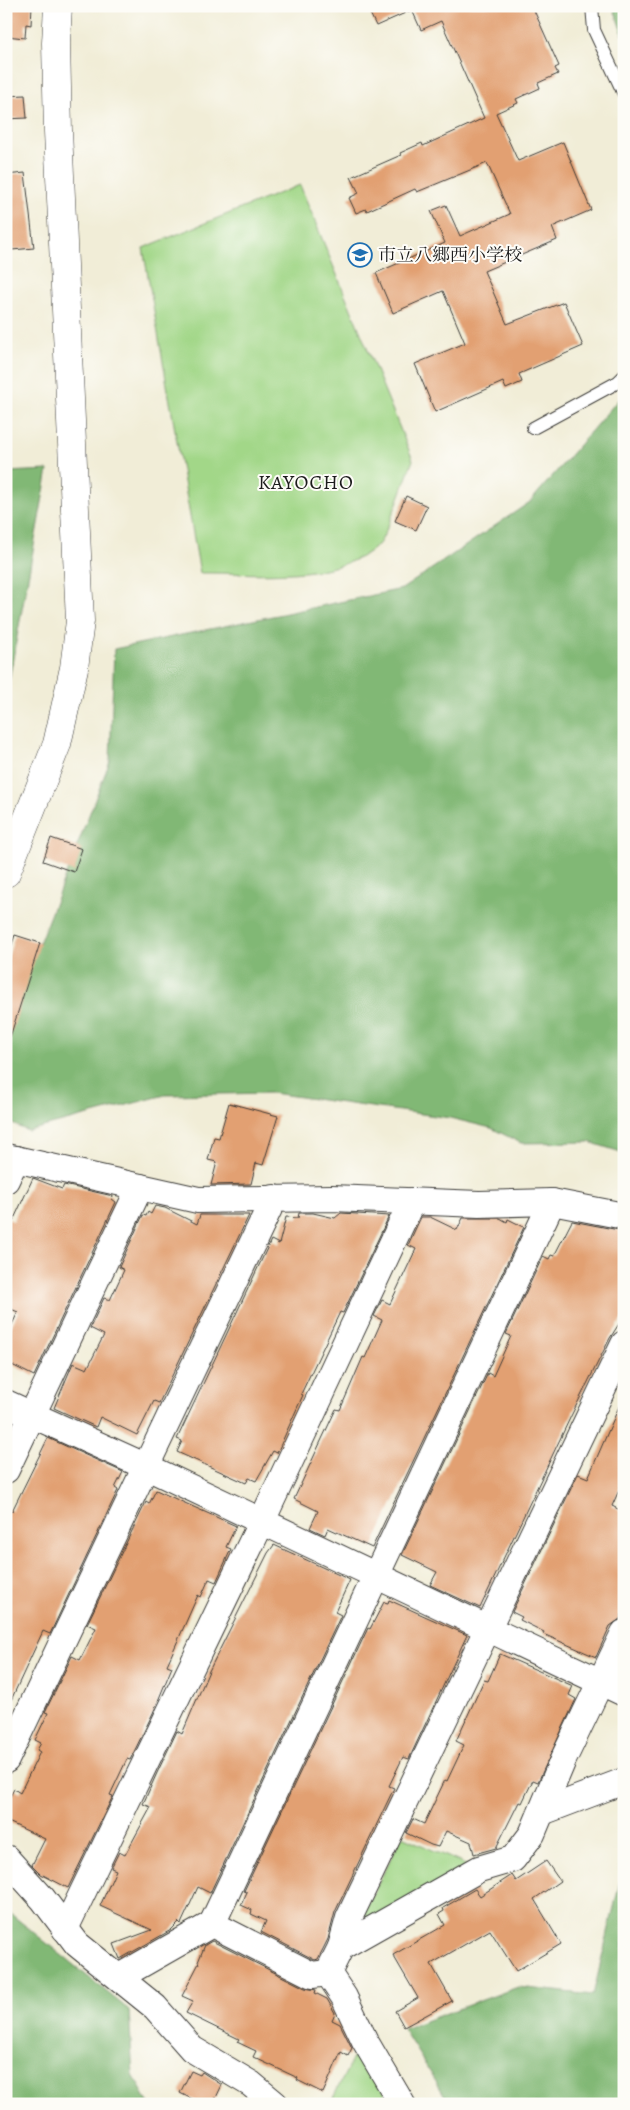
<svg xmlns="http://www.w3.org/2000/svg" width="630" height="2110" viewBox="0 0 630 2110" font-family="Alegreya,'Noto Serif JP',serif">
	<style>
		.green { fill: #a2d788; stroke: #5f7a52 }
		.forest { fill: #81b874; stroke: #4e6a48 }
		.building { fill: #e2a072 }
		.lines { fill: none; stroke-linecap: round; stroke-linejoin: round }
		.service-casing { stroke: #3c3b38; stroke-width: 14 }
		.minor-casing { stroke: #3c3b38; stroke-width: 28 }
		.tertiary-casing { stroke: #3c3b38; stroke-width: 29 }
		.service { stroke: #fff; stroke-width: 12 }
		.minor { stroke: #fff; stroke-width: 26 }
		.tertiary { stroke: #fff; stroke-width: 28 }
		.labels { text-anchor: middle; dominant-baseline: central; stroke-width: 4; stroke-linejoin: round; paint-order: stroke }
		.poi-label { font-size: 18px; fill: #1c1c1c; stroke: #fdfcf7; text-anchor: start }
		.quarter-label { font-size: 20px; letter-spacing: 1px; fill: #1c1c1c; stroke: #fdfcf7 }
	</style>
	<rect width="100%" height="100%" fill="#fdfcf7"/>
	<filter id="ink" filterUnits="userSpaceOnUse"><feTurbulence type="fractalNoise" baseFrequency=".02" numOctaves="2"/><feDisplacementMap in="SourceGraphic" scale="10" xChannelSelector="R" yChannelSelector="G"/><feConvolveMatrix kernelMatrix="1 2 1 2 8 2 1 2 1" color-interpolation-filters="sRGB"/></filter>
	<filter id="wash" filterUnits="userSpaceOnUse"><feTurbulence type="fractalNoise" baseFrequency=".0096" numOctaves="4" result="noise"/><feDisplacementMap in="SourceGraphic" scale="20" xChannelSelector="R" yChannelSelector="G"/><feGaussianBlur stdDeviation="1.12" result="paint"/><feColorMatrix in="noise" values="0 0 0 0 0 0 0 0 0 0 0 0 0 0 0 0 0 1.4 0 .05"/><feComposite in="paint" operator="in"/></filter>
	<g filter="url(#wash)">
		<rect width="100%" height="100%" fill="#f1edd7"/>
		<g class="green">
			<path d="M300,185L413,460C408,473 385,539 378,545C337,583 253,572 200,573L143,248Z"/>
			<path d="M402,1836L468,1866L364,1927L360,1920Z"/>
			<path d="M358,2048L391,2104H330Z"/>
		</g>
		<g class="forest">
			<path d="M613,6H624V39Z"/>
			<path d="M624,393V1153L589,1142L521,1143L491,1128L450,1118L272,1093L165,1095L28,1131L6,1121V1028L110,761L114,649L402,589L530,502Z"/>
			<path d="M48,470L6,696V472Z"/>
			<path d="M624,1865V2104H450L403,2029L518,1987L593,1995Z"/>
			<path d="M6,1910L129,2010L133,2075L149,2104H6Z"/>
		</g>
		<g id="blocks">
			<g class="building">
				<path d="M6,6H32L31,25L26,24L25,38L6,36Z"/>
				<path d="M380,6H532L559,66L555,68L558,74L538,83L540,88L516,99L518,103L496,113L518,161L563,142L591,210L552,227L557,240L484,271L507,324L564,302L583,346L519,374L522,382L506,389L503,382L435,412L415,364L465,343L443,291L393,313L376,273L445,243L431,211L446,205L460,236L510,214L487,163L417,192L415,189L367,211L366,209L356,213L349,198L359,193L351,177L401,155L400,153L422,143L423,146L484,118L441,21L421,30L412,10L376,26L369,11Z"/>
				<path d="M25,95L27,118L6,119V96Z"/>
				<path d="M25,173L34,248L12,250L11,243H6V175Z"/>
				<path d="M406,496L427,506L416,530L395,521Z"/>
				<path d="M51,838L82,849L74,872L43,861Z"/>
				<path d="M15,935L40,943L10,1037H6V963Z"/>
				<path d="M229,1103L278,1116L263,1165L256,1163L251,1184L211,1185L217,1162L208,1160L214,1137L219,1138Z"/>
				<path d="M33,1178L62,1189L64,1185L113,1196L112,1199L116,1202L34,1376L6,1362V1337L18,1312L6,1307V1218L13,1221Z"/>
				<path d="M155,1206L165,1208L197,1224L200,1215H249L159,1403L154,1401L137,1435L100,1417L96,1427L54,1408L73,1363L87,1369L104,1335L90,1328L104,1298L110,1300L124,1270L119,1267L143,1215L146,1216L148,1212L151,1214Z"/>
				<path d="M299,1213H313L335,1218L341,1213L389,1216L343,1313L340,1312L301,1394L303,1395L277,1453L273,1451L256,1481L249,1478L246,1483L177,1452L182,1441L177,1439L271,1240L279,1244L286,1217L298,1218Z"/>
				<path d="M421,1217H430L457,1230L463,1218H500L507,1222L508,1219L524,1227L372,1548L328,1528L325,1535L310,1528L318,1511L294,1499L336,1409L340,1410L363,1357L365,1358L382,1320L374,1316L382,1300L390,1304L416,1249L408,1245Z"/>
				<path d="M572,1221L624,1231V1316L610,1338L571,1416L480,1608L430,1585L437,1572L402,1555L488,1373L493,1376L511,1336L506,1334L543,1256L549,1259L551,1255L554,1256Z"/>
				<path d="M624,1395V1479L612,1506L624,1512V1611L620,1619L610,1626L596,1657L543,1634L544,1632L520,1620L522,1617L512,1612L578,1474L588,1478Z"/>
				<path d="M48,1438L123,1472L115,1488L118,1490L50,1634L43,1631L6,1711V1508L12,1511Z"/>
				<path d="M156,1490L236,1526L226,1547L231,1549L216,1582L209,1579L201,1597L198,1595L167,1665L172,1667L153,1713L130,1760L127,1759L110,1795L113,1796L68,1888L41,1874L32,1865L45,1839L6,1821V1804L14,1789L20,1793L40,1752L37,1750L41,1743L35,1740L48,1713L45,1712L72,1656L80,1660L96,1628L87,1624L146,1502L149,1504Z"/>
				<path d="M274,1545L350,1580L335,1612L341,1615L210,1893L198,1887L181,1924L179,1922L171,1930L120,1959L114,1944L152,1930L100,1906L116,1870L111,1868L119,1852L125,1855L151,1807L143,1804L157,1773L177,1731L182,1734L209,1671L268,1553Z"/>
				<path d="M389,1600L467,1635L409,1759L403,1757L389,1786L394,1788L335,1912L328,1939L318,1959L315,1960L261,1932L266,1921L251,1914L252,1910L241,1905L247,1892L244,1891L368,1628L370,1629L384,1602L388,1603Z"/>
				<path d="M500,1654L573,1686L569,1695L576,1699L538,1782L533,1780L522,1803L519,1802L496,1848L474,1854L471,1842L446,1831L438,1847L431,1845L406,1833L413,1819L424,1824L445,1780L447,1781L464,1745L456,1741L484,1680L488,1681Z"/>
				<path d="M546,1861L560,1881L534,1899L561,1944L516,1971L490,1930L431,1964L452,2001L404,2027L395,2011L418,1998L393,1955L445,1925L439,1914L444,1911L443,1908L475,1889L480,1896L512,1875L516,1881Z"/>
				<path d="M212,1941L305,1988L316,1990L315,1993L327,1999L335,2013L332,2020L340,2024L352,2048L348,2056L341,2052L323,2093L297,2080L298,2078L253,2057L256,2051L237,2042L239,2039L186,2013L193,2001L182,1996L199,1963L198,1962L205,1945Z"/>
				<path d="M191,2071L200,2075L202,2072L222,2085L213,2104H202L180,2093Z"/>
			</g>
		</g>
	</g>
	<g filter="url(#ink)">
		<use href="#blocks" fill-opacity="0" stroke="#3c3b38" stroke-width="1"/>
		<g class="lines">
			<g class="service-casing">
				<g id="service">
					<path d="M592,6L594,30L624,94"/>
					<path d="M533,428L618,382L624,376"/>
				</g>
			</g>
			<g class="minor-casing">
				<g id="minor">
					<path d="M6,1157L198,1200L332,1198L479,1204L552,1202L624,1216"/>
					<path d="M6,1180L16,1159"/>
					<path d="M6,1403L147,1467L624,1693"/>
					<path d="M6,1470L140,1187"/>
					<path d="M6,1760L274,1198"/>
					<path d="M542,1812L624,1781"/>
					<path d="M6,1858L43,1899L77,1944L155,2007L192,2049L251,2084L275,2104"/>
					<path d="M212,1924L552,1202"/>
					<path d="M65,1929L261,1523L412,1201"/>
					<path d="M341,1947L349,1918L624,1344"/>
					<path d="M328,1973L341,1947L479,1869L513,1859L532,1834L563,1760L624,1633"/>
					<path d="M328,1973L344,1997L365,2041L402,2104"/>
					<path d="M119,1977L212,1924L312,1975L328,1973"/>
				</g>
			</g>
			<g class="tertiary-casing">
				<path id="tertiary" d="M6,873L57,744L74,668L80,621L58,131L56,43L58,6"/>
			</g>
			<use href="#service" class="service"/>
			<use href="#minor" class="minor"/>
			<use href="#tertiary" class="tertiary"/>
		</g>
	</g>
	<defs>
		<g id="school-ring" transform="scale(1.25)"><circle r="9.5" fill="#fdfcf7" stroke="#1f6fb2" stroke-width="1.5"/><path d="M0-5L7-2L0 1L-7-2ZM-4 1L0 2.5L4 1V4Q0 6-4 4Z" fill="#1f6fb2"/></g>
	</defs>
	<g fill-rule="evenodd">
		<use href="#school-ring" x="360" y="255"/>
	</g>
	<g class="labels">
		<g class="poi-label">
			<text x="378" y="255">市立八郷西小学校</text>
		</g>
		<g class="quarter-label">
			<text x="306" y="482">KAYOCHO</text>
		</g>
	</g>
	<rect width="630" height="2110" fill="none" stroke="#fdfcf7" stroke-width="25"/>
</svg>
